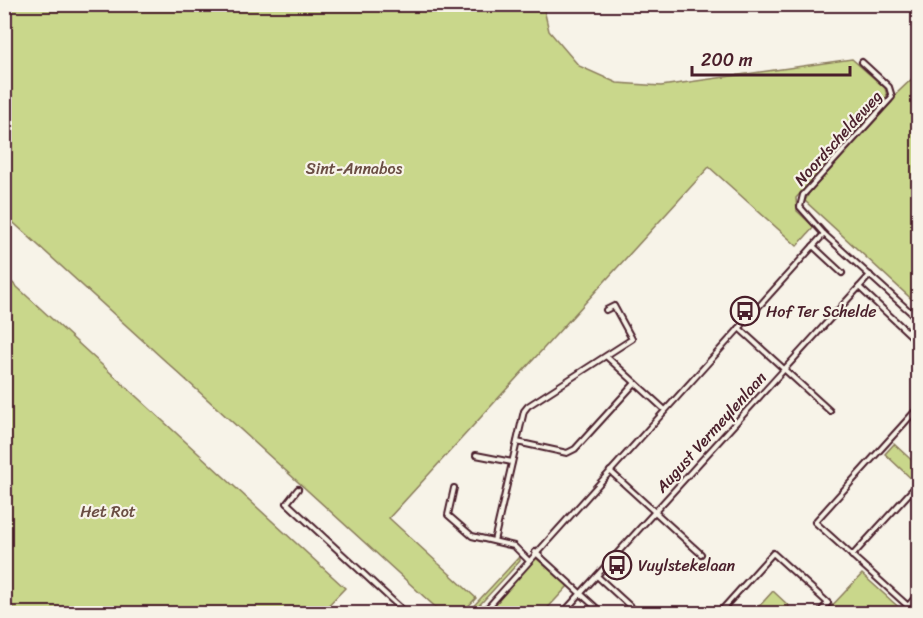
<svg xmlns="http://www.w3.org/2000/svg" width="923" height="618" viewBox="0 0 923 618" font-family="Sriracha,sans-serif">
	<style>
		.green { fill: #c9d78b; stroke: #8a7b5b; stroke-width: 1.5 }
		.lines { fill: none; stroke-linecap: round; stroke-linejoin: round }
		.minor-casing { stroke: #4a1f2b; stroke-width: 8 }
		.minor { stroke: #f7f3e8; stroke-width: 4 }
		.labels { text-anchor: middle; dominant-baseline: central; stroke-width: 4.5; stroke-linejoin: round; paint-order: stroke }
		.street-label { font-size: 16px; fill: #4a1f2b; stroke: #f7f3e8 }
		.park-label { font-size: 16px; fill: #6a4d43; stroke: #f7f3e8 }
		.poi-label { font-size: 16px; fill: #4a1f2b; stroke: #f7f3e8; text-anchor: start }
	</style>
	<rect width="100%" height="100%" fill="#f7f3e8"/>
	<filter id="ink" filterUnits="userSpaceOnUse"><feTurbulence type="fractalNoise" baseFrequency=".0167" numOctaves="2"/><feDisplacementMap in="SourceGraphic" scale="12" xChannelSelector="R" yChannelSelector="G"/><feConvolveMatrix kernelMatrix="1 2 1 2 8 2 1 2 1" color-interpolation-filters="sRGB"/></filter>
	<g filter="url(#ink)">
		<g class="green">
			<path d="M4,5H543L549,31L579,66L617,83L661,86L852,59L885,88L887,96L796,198L797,211L814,227L797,246L709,167L389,518L476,598L462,613H442L5,215Z"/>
			<path d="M918,73V305L805,201L809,193L892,102L895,95Z"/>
			<path d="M4,275L345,588L321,613H5Z"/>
			<path d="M894,444L918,466V485L885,454Z"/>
			<path d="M520,556V561L472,613H467Z"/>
			<path d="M536,558L568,586L543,613H486Z"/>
			<path d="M862,574L905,613H825Z"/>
			<path d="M773,591L789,606L783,613H753Z"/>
		</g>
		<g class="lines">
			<g class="minor-casing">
				<g id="minor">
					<path d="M862,62L889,87L892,97L803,195L800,207L824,234L918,319"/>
					<path d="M813,246L842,273"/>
					<path d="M859,287L918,342"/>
					<path d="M739,328L830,411"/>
					<path d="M607,357L665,410"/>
					<path d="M918,408L815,522L908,606L918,594"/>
					<path d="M517,442L567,453L575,449L635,383"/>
					<path d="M476,455L512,462"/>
					<path d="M610,471L701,554"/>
					<path d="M454,488L448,515L472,536L514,546L528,560"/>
					<path d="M298,489L287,503L407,614"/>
					<path d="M494,541L524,411L528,406L632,339L614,306L606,310"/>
					<path d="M535,552L603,614"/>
					<path d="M852,556L915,487L918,490"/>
					<path d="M597,576L632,608L634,614"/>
					<path d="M330,614L333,610L337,614"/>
					<path d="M482,614L824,234"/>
					<path d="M562,614L870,275"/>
					<path d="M718,614L773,553L828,603L818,614"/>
				</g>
			</g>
			<use href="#minor" class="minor"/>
		</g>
	</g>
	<defs>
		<g id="bus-ring" transform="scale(1.5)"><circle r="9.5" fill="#f7f3e8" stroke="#4a1f2b" stroke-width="1.5"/><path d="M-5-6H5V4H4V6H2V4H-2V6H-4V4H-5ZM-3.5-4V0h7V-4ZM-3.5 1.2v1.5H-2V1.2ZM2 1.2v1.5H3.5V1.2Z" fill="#4a1f2b"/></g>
	</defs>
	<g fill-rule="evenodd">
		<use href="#bus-ring" x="745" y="311"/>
		<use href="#bus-ring" x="617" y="565"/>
	</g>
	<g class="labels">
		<g class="street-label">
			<text transform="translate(838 138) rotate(-48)">Noordscheldeweg</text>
			<text transform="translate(711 432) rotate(-48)">August Vermeylenlaan</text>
		</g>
		<g class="park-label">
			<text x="354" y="168">Sint-Annabos</text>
			<text x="108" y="511">Het Rot</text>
		</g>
		<g class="poi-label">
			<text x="766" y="311">Hof Ter Schelde</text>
			<text x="638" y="565">Vuylstekelaan</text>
		</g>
	</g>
	<rect width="923" height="618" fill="none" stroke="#f7f3e8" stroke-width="24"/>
	<rect x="12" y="12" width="899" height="594" fill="none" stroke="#4a1f2b" stroke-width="2" filter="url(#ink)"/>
	<path d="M692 66v9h158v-9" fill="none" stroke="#4a1f2b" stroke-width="3"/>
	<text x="701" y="66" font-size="18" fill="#4a1f2b" stroke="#f7f3e8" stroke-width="4.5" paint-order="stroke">200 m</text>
</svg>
